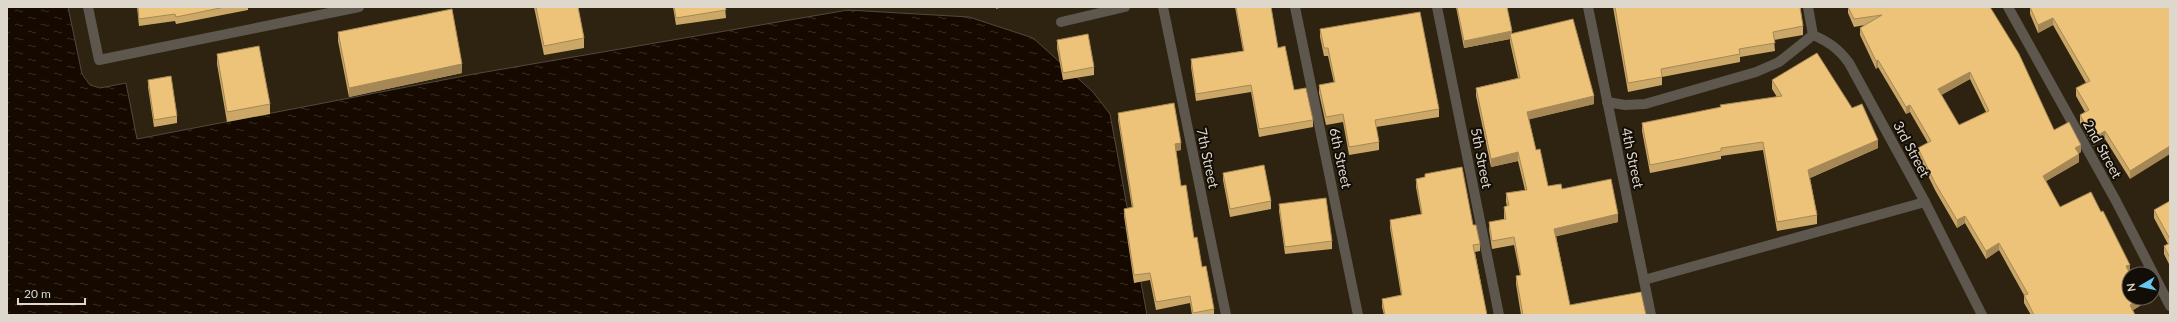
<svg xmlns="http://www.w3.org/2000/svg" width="2177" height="322" viewBox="0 0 2177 322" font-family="Lato,sans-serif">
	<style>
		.water { fill: url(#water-ripples); stroke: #52483d }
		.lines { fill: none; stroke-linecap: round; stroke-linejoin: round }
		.street { stroke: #5d574e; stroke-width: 10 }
		.wall { fill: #cba868; fill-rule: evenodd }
		.shaded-wall { fill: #a58855 }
		.building { fill: #ecc379; stroke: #a58855; fill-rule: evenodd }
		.labels { text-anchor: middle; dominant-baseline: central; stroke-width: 4; stroke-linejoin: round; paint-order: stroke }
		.street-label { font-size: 14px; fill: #ded7cb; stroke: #120d06 }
	</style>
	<defs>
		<pattern id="water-ripples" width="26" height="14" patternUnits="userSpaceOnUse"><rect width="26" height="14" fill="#160a00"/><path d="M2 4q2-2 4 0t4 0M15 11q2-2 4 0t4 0" fill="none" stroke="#372d24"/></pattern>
	</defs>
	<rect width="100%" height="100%" fill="#2e2310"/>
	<path class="water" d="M7,7H68L82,74L90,85L100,88L126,83L137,139L474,74L848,10L969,17L1033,38L1093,92L1110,114L1147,315H7Z"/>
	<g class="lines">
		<g class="street">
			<path d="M88,7L99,60L359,7"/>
			<path d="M1163,7L1226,315"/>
			<path d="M1295,7L1358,315"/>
			<path d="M1437,7L1499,315"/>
			<path d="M1588,7L1651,315"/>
			<path d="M1808,7L1813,35C1829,42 1839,49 1849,63L1925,202L1982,315"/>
			<path d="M2008,7L2116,201L2170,306"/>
			<path d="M1061,22L1125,7"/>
			<path d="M1607,102L1625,105L1645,104L1756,72L1779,62L1813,35"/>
			<path d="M1644,280L1925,202"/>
		</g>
	</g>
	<g class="wall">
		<path d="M137,7H248V10L176,24L175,21L139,26Z"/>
		<path d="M534,7H578L584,38V48L544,55Z"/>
		<path d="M673,7H725L726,18L676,25Z"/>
		<path d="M1235,7H1271L1278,48L1294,90L1313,120V127L1259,137L1251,92L1196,101L1191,67V59L1243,51Z"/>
		<path d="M1456,7H1507L1512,34L1594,104L1529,119L1536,150L1548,186L1562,189L1618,222L1556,236L1570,305L1646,315H1521L1516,284V276L1520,275L1514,245L1492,249L1489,230V222L1504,219V207L1507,206L1506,202V193L1525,190L1518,161L1491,167L1476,96V88L1518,78L1510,42V39L1464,48Z"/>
		<path d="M1613,7H1800L1803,26V35L1774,40L1775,51L1740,57V62L1662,77V85L1628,92Z"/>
		<path d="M1848,7H1990L2054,130L2081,152L2079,153V162L2046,181L2060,207L2130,272H2129L2143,298V304L2133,310L2135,315H2031L2024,303V295L1999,250L1986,259L1965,223L1957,228L1935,190L1918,155V148L1928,143L1910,112L1906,114L1878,67L1876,69L1860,35V28L1865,25L1854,27L1848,13ZM1970,79L1986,112L1959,125L1941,95Z"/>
		<path d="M2030,7H2170L2130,179L2105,139L2093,146L2080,123V115L2085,112L2076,96V88L2086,83L2053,25L2038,33L2030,14Z"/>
		<path d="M1320,29L1439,109V117L1376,127L1379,142V150L1349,155L1343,122L1326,125L1319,93V85L1334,83L1328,56H1324L1320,37Z"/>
		<path d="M338,32L462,73L349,97L338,41Z"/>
		<path d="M1057,40L1094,67V75L1063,80L1057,48Z"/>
		<path d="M217,54L270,104V114L227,122L217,64Z"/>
		<path d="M148,80L177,116V123L154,127L148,87Z"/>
		<path d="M1772,80L1852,108L1878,148L1810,178L1817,215V224L1777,231L1763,150L1721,156V159L1650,173L1642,131V123L1777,97L1772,89Z"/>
		<path d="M1118,113L1181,150L1176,151L1181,186L1194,238L1214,309V315H1192L1190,303L1156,310L1150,280L1134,283L1124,216V209L1132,208L1118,120Z"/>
		<path d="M1223,173L1271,201V209L1230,217L1223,180Z"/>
		<path d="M1425,174L1473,225L1480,244V251L1475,252L1487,315H1384L1382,307V299L1401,295L1390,228V220L1421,214L1416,187V179L1425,177Z"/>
		<path d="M2170,201V266L2164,254V246L2168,244L2154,218V210Z"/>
		<path d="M1279,204L1332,241V249L1285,254L1279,211Z"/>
	</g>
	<g class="shaded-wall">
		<path d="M996,7H1003L996,9Z"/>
		<path d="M2053,18V25L2038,33V25Z"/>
		<path d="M1512,31V38L1510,34V39L1464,48V41Z"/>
		<path d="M1878,60V67L1876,69V61Z"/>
		<path d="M462,64V73L349,97V88Z"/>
		<path d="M1970,72V79L1938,97V89Z"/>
		<path d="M1594,96V104L1527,120V112Z"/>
		<path d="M1910,105V112L1906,114V107Z"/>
		<path d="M2105,131V139L2093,146V138Z"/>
		<path d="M1878,140V148L1808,179V170Z"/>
		<path d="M1181,143V150L1175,151V144Z"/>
		<path d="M2081,145V152L2075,155V148Z"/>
		<path d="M2170,146V154L2130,179V171Z"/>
		<path d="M1518,152V161L1491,167V159Z"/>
		<path d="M2079,154V162L2043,183V176Z"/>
		<path d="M1618,214V222L1554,237V229Z"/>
		<path d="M1965,216V223L1957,228V220Z"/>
		<path d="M1999,243V250L1986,259V251Z"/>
		<path d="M2130,265V272L2126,274V266Z"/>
		<path d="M2142,298H2143V304L2130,312V305Z"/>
	</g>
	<g class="building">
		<path d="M138,7H225L176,17L175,14L139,19Z"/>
		<path d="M536,7H578L584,38L544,46Z"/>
		<path d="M674,7H725L726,10L676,18Z"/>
		<path d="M1236,7H1271L1278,48L1285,46L1294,90L1306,88L1313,120L1259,129L1251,85L1196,94L1191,59L1244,51Z"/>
		<path d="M1457,7H1507L1512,31L1464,41Z"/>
		<path d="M1615,7H1800L1803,26L1773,32L1775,43L1739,49L1740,54L1661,69L1662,77L1628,83Z"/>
		<path d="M1848,7H1990L2019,54L2054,130L2069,122L2081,145L2075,148L2079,154L2043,176L2060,207L2091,192L2101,212L2103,211L2130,265L2126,266L2130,274H2129V298H2142L2130,305L2135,315H2034L2024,295L2028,294L1999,243L1986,251L1965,216L1957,220L1935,183L1918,148L1931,141L1910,105L1906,107L1878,60L1876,61L1860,28L1882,15L1854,19ZM1970,72L1989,111L1959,125L1938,89Z"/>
		<path d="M2030,7H2170V146L2130,171L2105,131L2093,138L2080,115L2089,110L2076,88L2090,81L2053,18L2038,25Z"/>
		<path d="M452,9L462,64L349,88L338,32Z"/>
		<path d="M1420,12L1439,109L1375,120L1379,142L1349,147L1343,114L1326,117L1319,85L1335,82L1328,48H1324L1320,29Z"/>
		<path d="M1573,19L1594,96L1527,112L1536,150L1540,149L1548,186L1561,184L1562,189L1611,179L1618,214L1554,229L1570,305L1641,292L1646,315H1523L1516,276L1521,275L1514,237L1492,241L1489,222L1506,219L1504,207L1509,205L1506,193L1527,190L1518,152L1491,159L1476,88L1520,78L1510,34Z"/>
		<path d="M1088,34L1094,67L1063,73L1057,40Z"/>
		<path d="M259,46L270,104L227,112L217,54Z"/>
		<path d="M1817,53L1852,108L1862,104L1878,140L1808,170L1817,215L1777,222L1763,142L1721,148V151L1650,165L1642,123L1721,107L1720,105L1782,96L1772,80Z"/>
		<path d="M171,76L177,116L154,120L148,80Z"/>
		<path d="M1174,103L1181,143L1175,144L1181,186L1186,185L1194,238L1197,237L1202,267L1206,266L1214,309L1193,313L1190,296L1156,302L1150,273L1134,275L1124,209L1133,207L1118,113Z"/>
		<path d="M1264,165L1271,201L1230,209L1223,173Z"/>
		<path d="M1462,167L1473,225H1476L1480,244L1473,245L1487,315H1385L1382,299L1402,295L1390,220L1422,214L1416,179L1425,177V174Z"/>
		<path d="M1326,198L1332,241L1285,247L1279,204Z"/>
		<path d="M2170,201V239L2154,210Z"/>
		<path d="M2170,243V258L2164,246Z"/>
	</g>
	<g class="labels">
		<g class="street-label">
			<text transform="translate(1912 149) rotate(62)">3rd Street</text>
			<text transform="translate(2103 149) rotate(61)">2nd Street</text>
			<text transform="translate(1208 158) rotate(78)">7th Street</text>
			<text transform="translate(1341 158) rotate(78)">6th Street</text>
			<text transform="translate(1482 158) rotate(79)">5th Street</text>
			<text transform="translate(1633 158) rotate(78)">4th Street</text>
		</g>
	</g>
	<rect width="2177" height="322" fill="none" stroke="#ded7cb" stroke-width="16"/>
	<g transform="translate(2141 286) rotate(261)"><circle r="19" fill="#120d06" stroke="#645e55"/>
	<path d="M0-3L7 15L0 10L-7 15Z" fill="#68c4f0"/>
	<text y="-6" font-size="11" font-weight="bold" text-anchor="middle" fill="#ded7cb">N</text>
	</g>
	<path d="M18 298v6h67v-6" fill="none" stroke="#ded7cb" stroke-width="2"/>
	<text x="24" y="298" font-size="12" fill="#ded7cb" stroke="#120d06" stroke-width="3" paint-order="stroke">20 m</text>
</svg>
